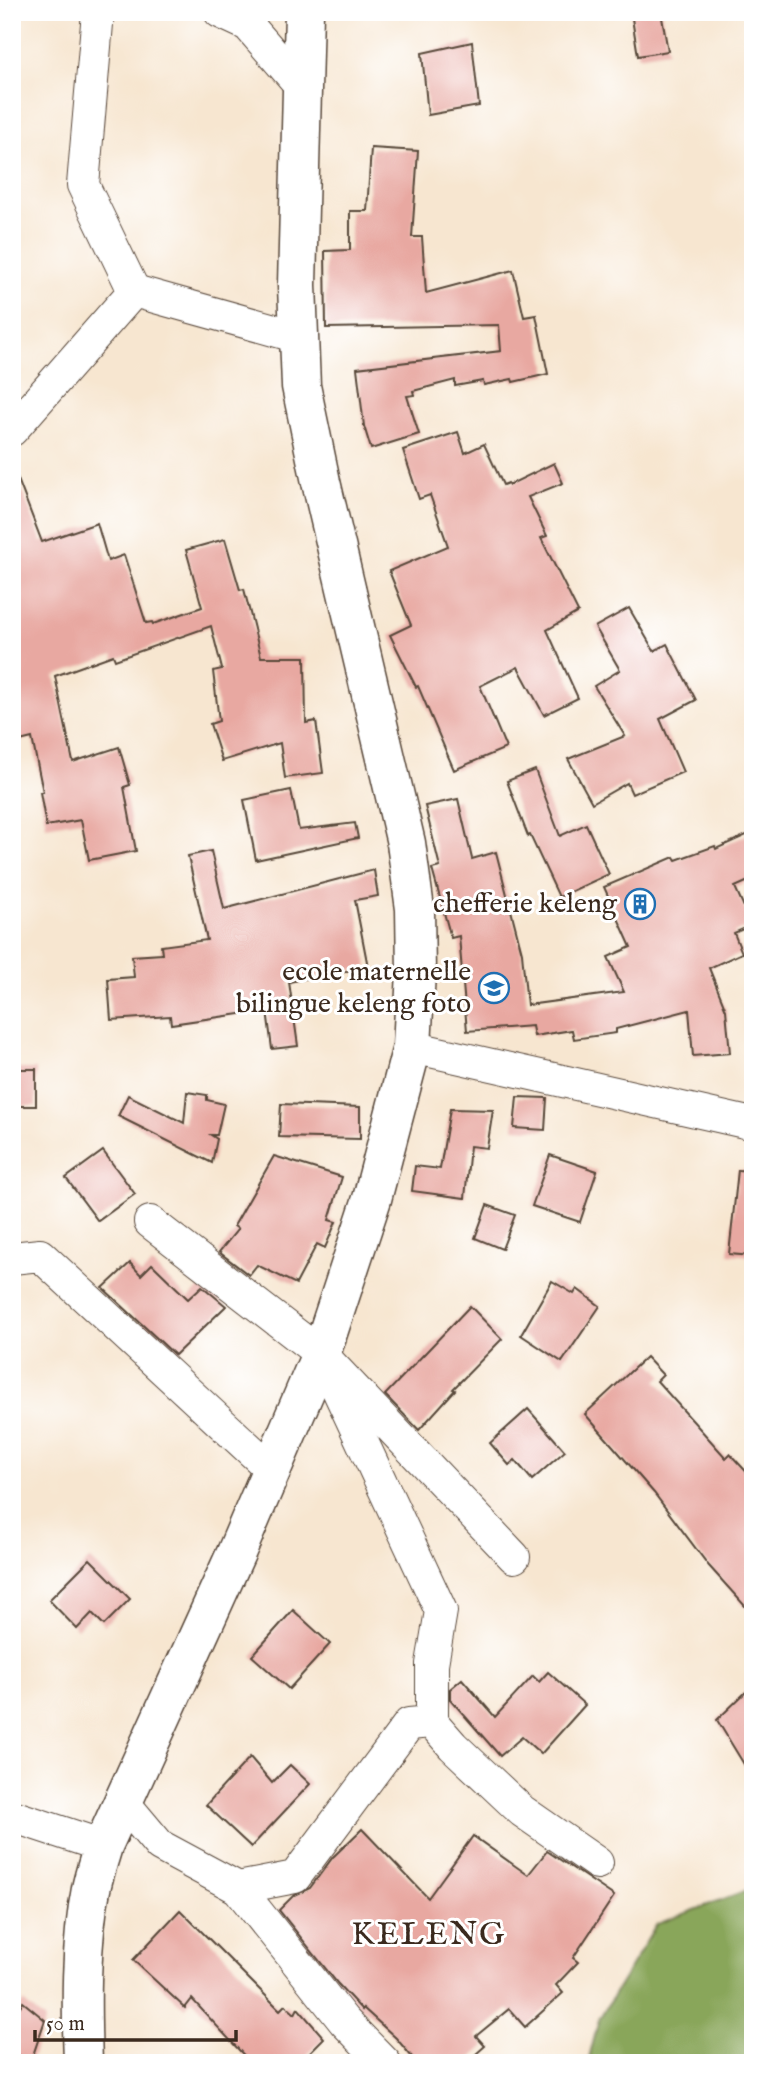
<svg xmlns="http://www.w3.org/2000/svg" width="765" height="2075" viewBox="0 0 765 2075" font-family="'IM FELL English',serif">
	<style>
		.forest { fill: #89a65a; stroke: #62683c; stroke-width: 2 }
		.building { fill: #e8a8a1 }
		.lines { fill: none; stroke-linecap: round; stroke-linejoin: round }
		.minor-casing { stroke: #574639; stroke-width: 34 }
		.secondary-casing { stroke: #574639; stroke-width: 41 }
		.minor { stroke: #fff; stroke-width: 32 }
		.secondary { stroke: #fff; stroke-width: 38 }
		.labels { text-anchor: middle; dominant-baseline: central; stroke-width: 6; stroke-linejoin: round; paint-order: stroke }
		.poi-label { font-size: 28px; fill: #3b2a1e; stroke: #fff; text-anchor: end }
		.quarter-label { font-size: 32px; letter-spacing: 2px; fill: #3b2a1e; stroke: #fff }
	</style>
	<rect width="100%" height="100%" fill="#fff"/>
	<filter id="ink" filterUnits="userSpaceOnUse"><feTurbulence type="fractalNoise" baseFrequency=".0143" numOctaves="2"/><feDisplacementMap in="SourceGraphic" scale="14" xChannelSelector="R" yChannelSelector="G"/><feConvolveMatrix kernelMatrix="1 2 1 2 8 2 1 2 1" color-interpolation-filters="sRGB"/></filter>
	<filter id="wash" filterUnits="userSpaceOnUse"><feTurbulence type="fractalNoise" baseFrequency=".00686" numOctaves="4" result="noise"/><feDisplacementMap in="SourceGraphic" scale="28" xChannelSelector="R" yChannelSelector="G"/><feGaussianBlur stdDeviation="1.57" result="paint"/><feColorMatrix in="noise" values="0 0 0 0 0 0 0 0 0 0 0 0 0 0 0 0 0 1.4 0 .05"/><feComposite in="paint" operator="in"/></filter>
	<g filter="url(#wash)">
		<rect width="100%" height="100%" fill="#f7e6d0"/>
		<path class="forest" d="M753,1888V2063H588L599,2019L657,1924Z"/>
		<g id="blocks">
			<g class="building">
				<path d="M631,12H661L668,51L638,56Z"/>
				<path d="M472,42L479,106L428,115L422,53Z"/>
				<path d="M371,148L418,151L412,237H422L426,293L513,270L524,317L536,315L548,374L513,382L512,379L484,385L483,381L455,386V380L413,391L414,395L407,396L419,434L371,449L364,426L357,368L501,351L499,325L326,328L325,251L350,250V211H367Z"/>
				<path d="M458,432L465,453L484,444L503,485L508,483L509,485L554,463L563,483L528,497L547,536L541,538L578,612L547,630L578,698L544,715L518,667L480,686L506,748L454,770L418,686L416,687L390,635L411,625L389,571L448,546L430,495L419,499L403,450Z"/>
				<path d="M12,469H14L42,542L97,523L108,561L124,555L146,623L152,622L153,624L202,607L186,550L225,539L240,590L244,589L261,657H305L306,723L316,721L323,773L285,778L280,743L222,761L210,724L219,721L213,671L222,669L211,626L115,660L113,655L55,676L73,762L119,747L130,785L124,787L136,851L89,860L81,820L46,826L40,792H43L32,738L12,743Z"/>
				<path d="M629,608L654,651L667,644L696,700L660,719L683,772L632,794L627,783L592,803L568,759L625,736L594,686L620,670L595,627Z"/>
				<path d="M535,770L560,836L586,824L609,874L559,897L530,835L528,836L507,781Z"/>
				<path d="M291,790L299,830L355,823L358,838L256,860L244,800Z"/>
				<path d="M458,799L472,859L496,852L522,953L527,1005L624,992L608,957L631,947L604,887L674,857L676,860L715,846L716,849L753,832V879L735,887L752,925L734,933L742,953L709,968L726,1010L730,1053L693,1056L689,1010L616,1029V1033L574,1039L572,1030L534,1036L532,1026L467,1031L459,936L451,938L432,869L440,867L425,806Z"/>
				<path d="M211,851L224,909L374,870L378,896L355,900L368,967L289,982L298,1046L272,1049L267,1010L171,1024L170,1016L111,1020L108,979L134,977L132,956L162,954L161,946L207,940L188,856Z"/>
				<rect x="12" y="1069" width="24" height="37"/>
				<path d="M187,1092L207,1095V1100L224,1104L217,1135H211L217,1139L212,1163L118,1116L128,1095L184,1123Z"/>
				<path d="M517,1097L547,1098L545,1130L514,1128Z"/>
				<path d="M281,1104L360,1107V1139L279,1137Z"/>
				<path d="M450,1109L493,1110L487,1148L470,1146L465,1198L412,1191L415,1166L440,1169Z"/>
				<path d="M103,1151L135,1194L98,1221L66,1178Z"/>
				<path d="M550,1155L597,1171L580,1222L532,1206Z"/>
				<path d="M274,1156L342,1177L329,1220L336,1222L325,1248L317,1244L296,1284L257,1265L249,1275L219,1252L238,1229L234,1226Z"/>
				<path d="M738,1170L753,1171V1256L729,1254Z"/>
				<path d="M487,1205L515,1215L502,1249L475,1238Z"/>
				<path d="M130,1263L141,1275L152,1264L188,1299L202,1286L226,1306L175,1355L103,1288Z"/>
				<path d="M552,1281L574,1294L577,1289L600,1306L562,1362L521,1335Z"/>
				<path d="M470,1306L502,1339L453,1389L455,1390L419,1430L385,1395Z"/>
				<path d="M646,1357L663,1375L657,1381L726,1458L730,1454L753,1479V1615L709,1566L654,1493L585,1414Z"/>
				<path d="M528,1409L565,1451L532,1480L515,1460L509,1465L490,1443Z"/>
				<path d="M90,1559L130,1599L104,1625L92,1613L77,1629L49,1600Z"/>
				<path d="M293,1610L330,1644L289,1689L252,1656Z"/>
				<path d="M548,1672L585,1705L541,1754L522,1737L500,1756L450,1699V1689L462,1679L495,1717L533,1676L539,1682Z"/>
				<path d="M753,1685V1779L717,1720Z"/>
				<path d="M250,1757L272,1783L290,1765L310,1784L251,1847L206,1805Z"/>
				<path d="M362,1829L428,1898L473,1836L528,1875L547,1851L614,1896L573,1958L578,1962L556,1985L563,1993L525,2027L509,2009L476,2036L485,2046L466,2063H417L396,2038L363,2008L362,2010L338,1984L279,1910L293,1896L310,1888L333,1857Z"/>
				<path d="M180,1910L280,2010L285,2005L295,2014L298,2008L324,2038L299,2063H251L192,1999L185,2008L133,1960Z"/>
				<path d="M23,2002L45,2020L31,2061L12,2052V2018Z"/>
			</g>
		</g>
	</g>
	<g filter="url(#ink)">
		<use href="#blocks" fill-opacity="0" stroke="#574639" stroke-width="2"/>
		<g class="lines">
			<g class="minor-casing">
				<g id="minor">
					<path d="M98,12L83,185L134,291"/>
					<path d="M220,12L248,25L301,86"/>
					<path d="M12,430L134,291L299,337"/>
					<path d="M412,1047L753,1124"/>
					<path d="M150,1222L321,1354L514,1557"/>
					<path d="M12,1258L40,1255L272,1470"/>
					<path d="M332,1377L441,1611L432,1664V1722"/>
					<path d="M123,1802L160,1846L238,1888L344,2021L385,2063"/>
					<path d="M12,1816L103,1846"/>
					<path d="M238,1888L295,1877L409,1724L432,1722L453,1746L522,1811L597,1863"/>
				</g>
			</g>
			<g class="secondary-casing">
				<path id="secondary" d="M83,2063C81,2005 80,1945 91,1889C94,1874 99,1860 103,1846L236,1553L321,1354L372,1199L412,1047L416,972L415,909L406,843L321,482L301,386L297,285L304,12"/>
			</g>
			<use href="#minor" class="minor"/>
			<use href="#secondary" class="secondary"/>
		</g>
	</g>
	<defs>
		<g id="building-ring" transform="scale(1.575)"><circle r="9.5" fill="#fff" stroke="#1f6fb2" stroke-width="1.5"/><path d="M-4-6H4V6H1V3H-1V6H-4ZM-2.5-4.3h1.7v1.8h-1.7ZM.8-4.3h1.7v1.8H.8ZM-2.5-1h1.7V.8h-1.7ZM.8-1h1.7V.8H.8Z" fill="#1f6fb2"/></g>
		<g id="school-ring" transform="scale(1.575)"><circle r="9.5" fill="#fff" stroke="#1f6fb2" stroke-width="1.5"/><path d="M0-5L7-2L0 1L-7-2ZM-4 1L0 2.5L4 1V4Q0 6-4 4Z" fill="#1f6fb2"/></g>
	</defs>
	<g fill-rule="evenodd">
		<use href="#building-ring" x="640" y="904"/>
		<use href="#school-ring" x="494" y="988"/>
	</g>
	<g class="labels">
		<g class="poi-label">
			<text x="617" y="904">chefferie keleng</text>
			<text x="471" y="972">ecole maternelle<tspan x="471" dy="32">bilingue keleng foto</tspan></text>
		</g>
		<g class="quarter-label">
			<text x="429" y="1935">KELENG</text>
		</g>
	</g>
	<rect width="765" height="2075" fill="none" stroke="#fff" stroke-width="42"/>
	<path d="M35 2030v10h201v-10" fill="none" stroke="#3b2a1e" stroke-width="3.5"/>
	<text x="46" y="2030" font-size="21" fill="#3b2a1e" stroke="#ffffff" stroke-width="5" paint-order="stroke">50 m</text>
</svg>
